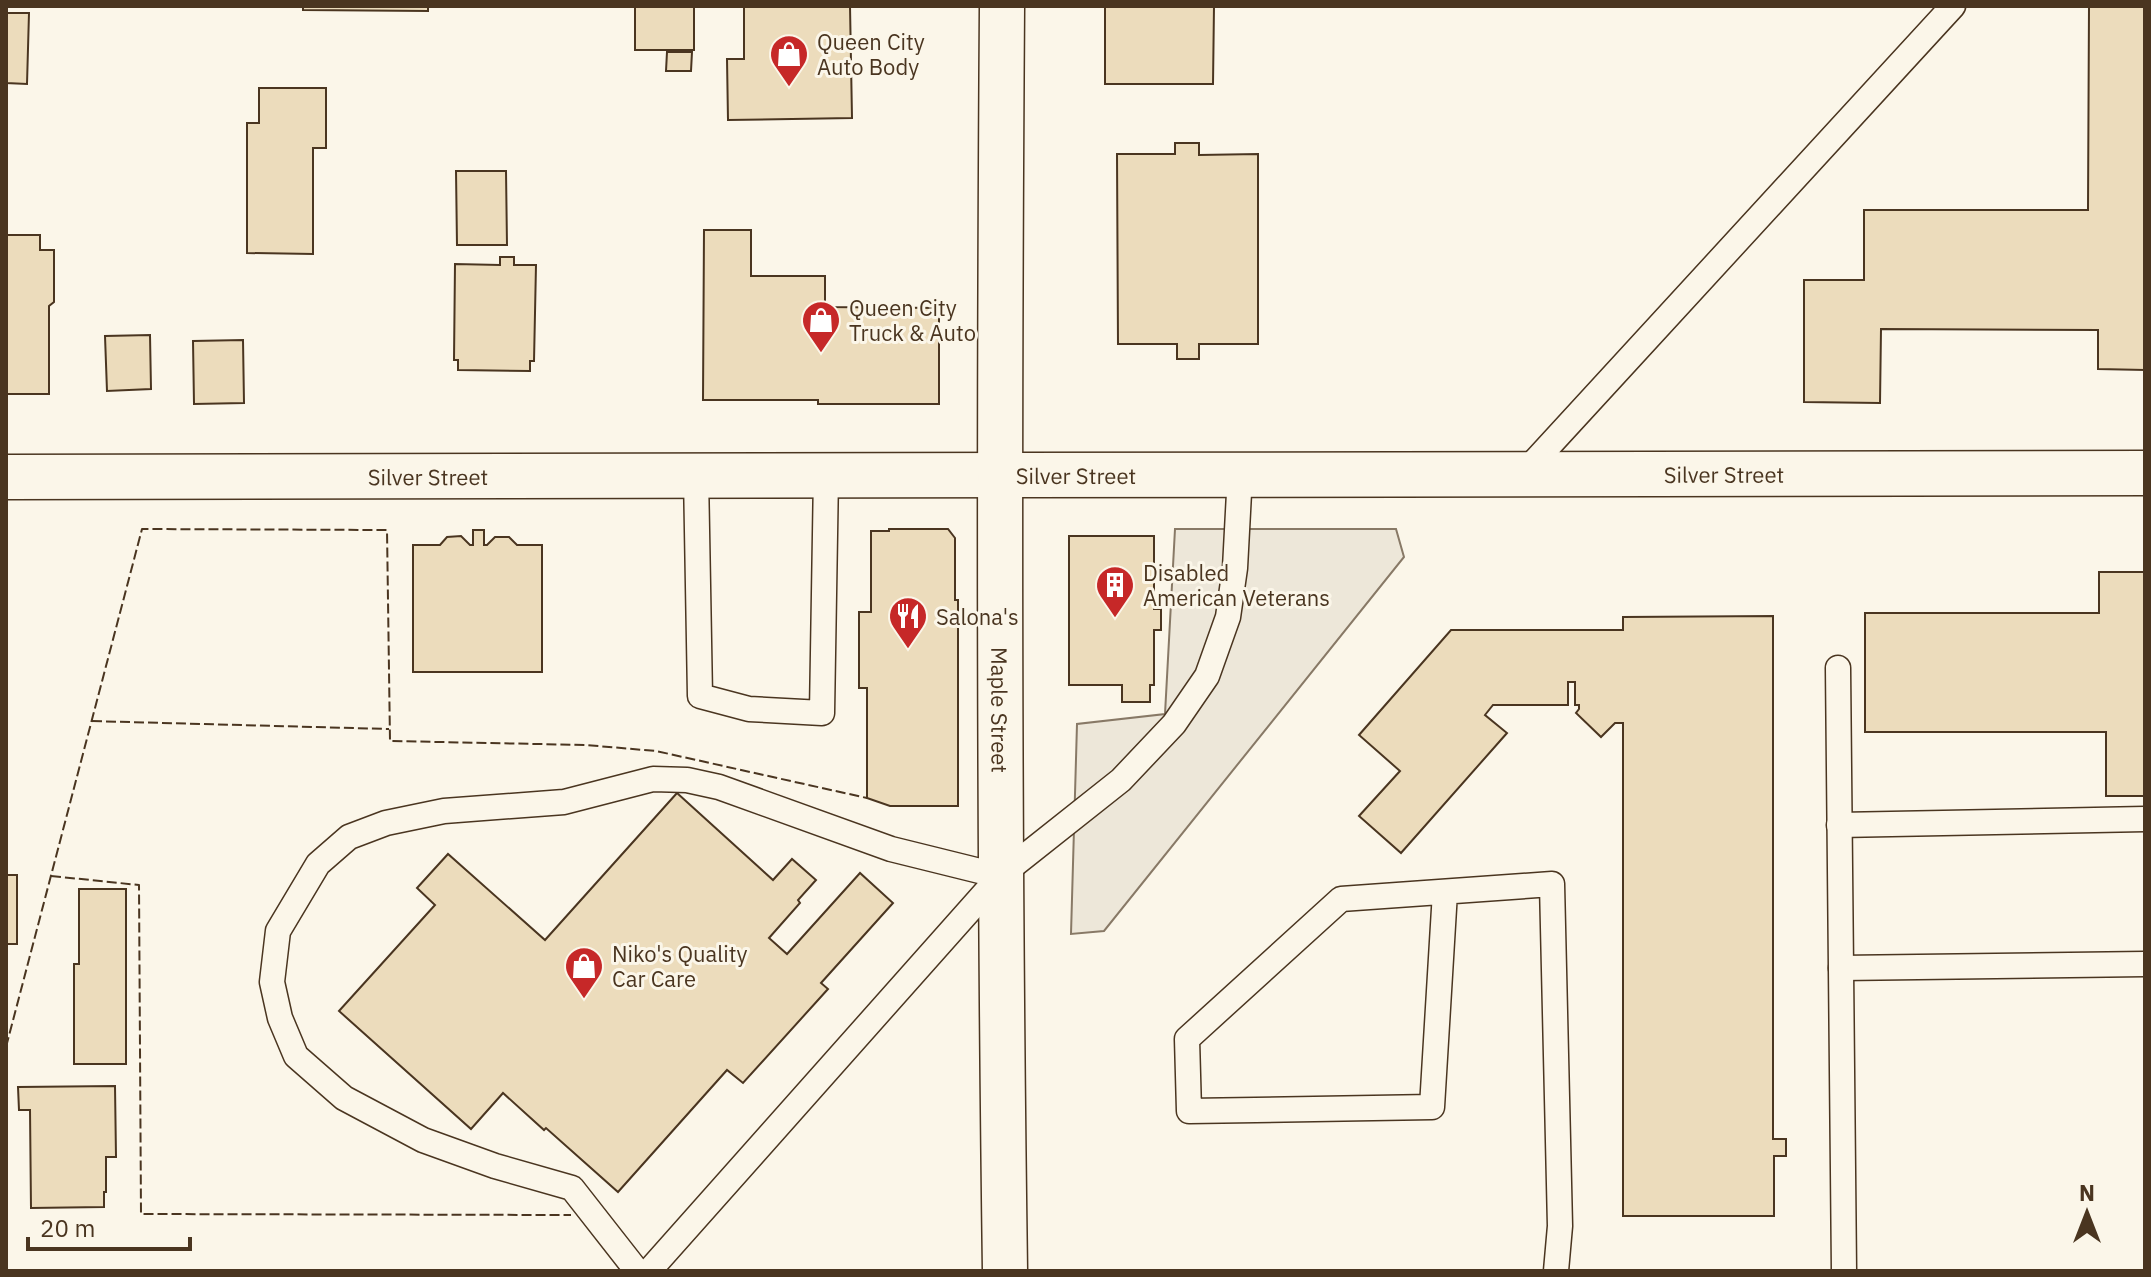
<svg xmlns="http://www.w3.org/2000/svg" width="2151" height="1277" viewBox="0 0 2151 1277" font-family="'IBM Plex Sans',sans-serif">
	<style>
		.parking { fill: #ede7d9; stroke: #887966; stroke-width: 2 }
		.building { fill: #ecdcbc; stroke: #4a3520; stroke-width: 2 }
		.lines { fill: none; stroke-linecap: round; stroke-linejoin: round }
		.lane-casing { stroke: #4a3520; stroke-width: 27 }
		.street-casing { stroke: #4a3520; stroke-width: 47 }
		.primary-casing { stroke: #4a3520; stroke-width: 47 }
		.lane { stroke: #fbf6e9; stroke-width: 24 }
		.street { stroke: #fbf6e9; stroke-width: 44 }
		.primary { stroke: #fbf6e9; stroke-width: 44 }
		.fence { stroke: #4a3520; stroke-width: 2; stroke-dasharray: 10 4; stroke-linecap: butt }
		.labels { text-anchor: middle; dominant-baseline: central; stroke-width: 6; stroke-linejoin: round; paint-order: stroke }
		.poi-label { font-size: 22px; fill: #4a3520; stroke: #fbf6e9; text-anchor: start }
		.street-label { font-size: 22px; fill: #4a3520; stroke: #fbf6e9 }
	</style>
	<rect width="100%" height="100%" fill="#fbf6e9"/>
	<path class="parking" d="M1175,529H1396L1404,557L1104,931L1071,934L1077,724L1165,714Z"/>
	<g class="building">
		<path d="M303,6H428V11L303,10Z"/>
		<rect x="635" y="6" width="59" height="44"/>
		<path d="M744,6H850L852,118L728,120L727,59H744Z"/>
		<path d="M1105,6H1214L1213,84H1105Z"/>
		<path d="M2089,6H2145V370L2098,369V330L1881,329L1880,403L1804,402V280H1864V210H2088Z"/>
		<path d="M6,13H29L27,84L6,83Z"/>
		<path d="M667,52H692L691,71H666Z"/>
		<path d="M259,88H326V148H313V254L247,253V123H259Z"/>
		<path d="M1175,143H1199V155L1258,154V344H1199V359H1177V344H1118L1117,154H1175Z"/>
		<path d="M456,171H506L507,245H457Z"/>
		<path d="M704,230H751V276H825V307L939,308V404H818V400H703Z"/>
		<path d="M6,235H40V250H54V302L49,306V394H6Z"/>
		<path d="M500,257H514V265H536L534,361H530V371L458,370V360H454L455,264L500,265Z"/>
		<path d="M150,335L151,389L107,391L105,336Z"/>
		<path d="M243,340L244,403L194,404L193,341Z"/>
		<path d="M889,529H948L955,538V600H958V806H890L867,798V688H859V612H871V531H889Z"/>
		<path d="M473,530H484V545H487L495,537H509L517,545H542V672H413V545H440L447,537L461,536L470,545H473Z"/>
		<path d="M1069,536H1154V609H1161V630H1154V685H1150V702H1122V685H1069Z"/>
		<path d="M2099,572H2145V796H2106V732H1865V613H2099Z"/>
		<path d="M1773,616V1139H1786V1156H1774V1216H1623V723H1615L1601,737L1576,713L1579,709V705H1575V682H1568V705H1493L1485,715L1507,733L1401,853L1359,816L1400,771L1359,735L1451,630H1623V617Z"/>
		<path d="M677,793L773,880L792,859L816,880L798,900L800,903L769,938L787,954L860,873L893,903L821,983L828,989L743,1083L727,1070L618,1192L546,1128L544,1130L503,1093L471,1129L339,1011L435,905L417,888L448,854L545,940Z"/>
		<rect x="6" y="875" width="11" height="69"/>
		<path d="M79,889H126V1064H74V964H79Z"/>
		<path d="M115,1086L116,1157H106V1192H104V1207L31,1208L30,1110H19L18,1087Z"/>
	</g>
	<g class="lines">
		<g class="lane-casing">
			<g id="lane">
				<path d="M1523,474L1953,6"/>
				<path d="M696,475L700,696L749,709L822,713L826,475"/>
				<path d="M1838,668L1844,1271"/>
				<path d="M1839,825L2145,819"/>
				<path d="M1445,892L1432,1107L1189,1111L1187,1039L1341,899L1552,884L1560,1226L1556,1271"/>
				<path d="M1841,968L2145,964"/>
				<path d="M637,1271L572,1188L495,1166L423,1140L344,1098L296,1056L280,1018L272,982L278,931L318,864L349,837L386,823L444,811L564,802L653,779L687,780L719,787L891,849L1000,876"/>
				<path d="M649,1271L1000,876L1121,780L1174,724L1207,676L1228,617L1235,568L1240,474"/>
			</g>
		</g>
		<g class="street-casing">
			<g id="street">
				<path id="s1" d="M6,477L2145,473"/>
			</g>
		</g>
		<g class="primary-casing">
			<g id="primary">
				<path id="s2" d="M1002,6C999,428 999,849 1005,1271"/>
			</g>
		</g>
		<use href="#lane" class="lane"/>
		<use href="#street" class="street"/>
		<use href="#primary" class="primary"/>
		<g class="fence">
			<path d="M92,721L389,729"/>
			<path d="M51,876L139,885L141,1214L571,1215"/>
			<path d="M6,1047L142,529L387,530L390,741L586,745L656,751L867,798"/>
		</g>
	</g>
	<defs>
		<g id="shop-pin" transform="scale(2)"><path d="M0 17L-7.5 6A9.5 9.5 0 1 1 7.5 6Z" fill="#c62828" stroke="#fbf6e9"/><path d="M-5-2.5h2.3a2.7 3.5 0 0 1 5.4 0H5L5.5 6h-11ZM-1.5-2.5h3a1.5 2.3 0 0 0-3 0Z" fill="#fff"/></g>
		<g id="building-pin" transform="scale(2)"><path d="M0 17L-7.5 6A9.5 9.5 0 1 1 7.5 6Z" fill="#c62828" stroke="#fbf6e9"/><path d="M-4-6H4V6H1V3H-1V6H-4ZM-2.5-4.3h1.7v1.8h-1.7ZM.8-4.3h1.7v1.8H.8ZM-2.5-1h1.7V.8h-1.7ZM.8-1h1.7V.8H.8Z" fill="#fff"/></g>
		<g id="restaurant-pin" transform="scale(2)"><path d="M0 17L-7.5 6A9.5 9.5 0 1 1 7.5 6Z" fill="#c62828" stroke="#fbf6e9"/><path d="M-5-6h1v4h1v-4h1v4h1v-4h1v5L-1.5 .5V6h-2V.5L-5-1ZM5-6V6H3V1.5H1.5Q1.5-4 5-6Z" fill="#fff"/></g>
	</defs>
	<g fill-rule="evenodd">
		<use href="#shop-pin" x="789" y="54"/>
		<use href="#shop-pin" x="821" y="320"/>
		<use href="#building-pin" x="1115" y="585"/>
		<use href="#restaurant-pin" x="908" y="616"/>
		<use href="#shop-pin" x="584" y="966"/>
	</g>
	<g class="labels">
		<g class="poi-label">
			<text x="817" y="41">Queen City<tspan x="817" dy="25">Auto Body</tspan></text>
			<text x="849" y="307">Queen City<tspan x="849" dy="25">Truck &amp; Auto</tspan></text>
			<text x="1143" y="572">Disabled<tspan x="1143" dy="25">American Veterans</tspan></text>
			<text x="936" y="616">Salona's</text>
			<text x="612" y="953">Niko's Quality<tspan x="612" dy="25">Car Care</tspan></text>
		</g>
		<g class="street-label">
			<text stroke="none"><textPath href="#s1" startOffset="1718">Silver Street</textPath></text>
			<text stroke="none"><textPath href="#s1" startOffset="422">Silver Street</textPath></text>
			<text stroke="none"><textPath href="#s1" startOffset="1070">Silver Street</textPath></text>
			<text stroke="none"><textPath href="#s2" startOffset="704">Maple Street</textPath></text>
		</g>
	</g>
	<rect width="2151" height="1277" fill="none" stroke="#4a3520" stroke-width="16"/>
	<g transform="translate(2087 1213)" stroke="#fbf6e9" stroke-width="6" paint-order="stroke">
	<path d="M0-6L14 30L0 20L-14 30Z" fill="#4a3520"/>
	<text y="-12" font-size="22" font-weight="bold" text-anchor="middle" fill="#4a3520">N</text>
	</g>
	<path d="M28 1237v12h162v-12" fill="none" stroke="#4a3520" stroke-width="4"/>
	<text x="40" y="1237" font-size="24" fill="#4a3520" stroke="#fbf6e9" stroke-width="6" paint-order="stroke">20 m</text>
</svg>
